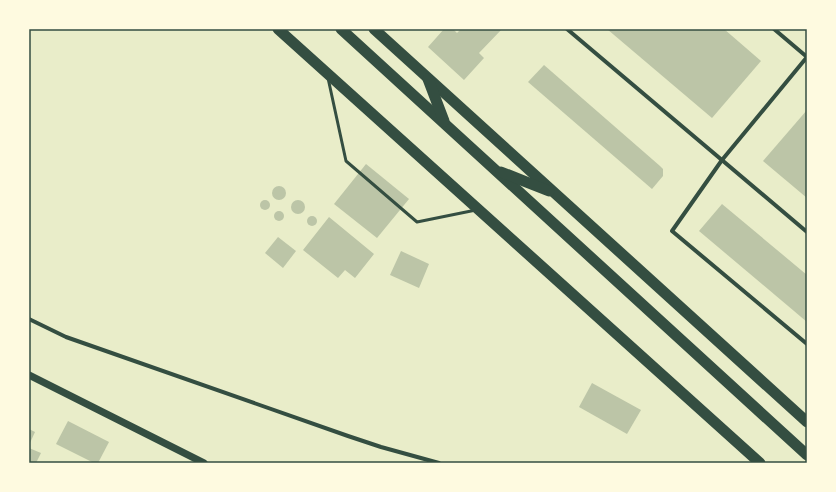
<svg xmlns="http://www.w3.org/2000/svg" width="836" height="492" viewBox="0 0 836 492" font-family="Arial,sans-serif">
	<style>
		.building { fill: #bcc5a7 }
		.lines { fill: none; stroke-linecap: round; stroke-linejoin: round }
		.service { stroke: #344e41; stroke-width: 3 }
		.minor { stroke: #344e41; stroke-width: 4 }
		.tertiary { stroke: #344e41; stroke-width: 7 }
		.trunk { stroke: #344e41; stroke-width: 11 }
		.neatline { fill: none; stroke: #344e41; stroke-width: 1.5 }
	</style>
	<rect width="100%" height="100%" fill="#e9edc9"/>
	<g class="building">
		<path d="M444,29H453L457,33L461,29H502L479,53L484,58L464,80L428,47Z"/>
		<path d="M607,29H724L761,61L712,118Z"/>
		<path d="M544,65L660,166L663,169V176L652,189L528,82Z"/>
		<path d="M807,110V198L763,161Z"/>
		<path d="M366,164L409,199L377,238L334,204Z"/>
		<circle cx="279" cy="193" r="7"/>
		<circle cx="298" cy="207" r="7"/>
		<circle cx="265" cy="205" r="5"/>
		<path d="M722,204L807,275V322L699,231Z"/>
		<circle cx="279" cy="216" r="5"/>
		<circle cx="312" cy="221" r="5"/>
		<path d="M329,217L374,254L355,278L345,270L338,278L303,250Z"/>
		<path d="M278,237L296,251L283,268L265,253Z"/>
		<path d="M401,251L429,264L419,288L390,275Z"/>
		<path d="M592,383L641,410L627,434L579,407Z"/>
		<path d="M68,421L109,442L98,463H94L56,444Z"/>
		<path d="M29,429L35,432L29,445Z"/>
		<path d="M29,448L41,453L36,463H29Z"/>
	</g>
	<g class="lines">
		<path class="service" d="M328,78L346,161L417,222L476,210"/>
		<g class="minor">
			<path d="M567,29L807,232"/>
			<path d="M774,29L807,57"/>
			<path d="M807,57L722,160L672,231L807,344"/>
			<path d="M29,319L66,337L348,436L381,447L439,463"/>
		</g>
		<path class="tertiary" d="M29,375L204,463"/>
		<g class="trunk">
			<path d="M278,29L760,463"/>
			<path d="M341,29L807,455"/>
			<path d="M374,29L807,422"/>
			<path d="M428,79L444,121"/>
			<path d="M501,172L549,191"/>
		</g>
	</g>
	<rect width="836" height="492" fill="none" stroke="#fefae0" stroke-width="60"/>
	<rect x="30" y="30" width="776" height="432" class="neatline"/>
</svg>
